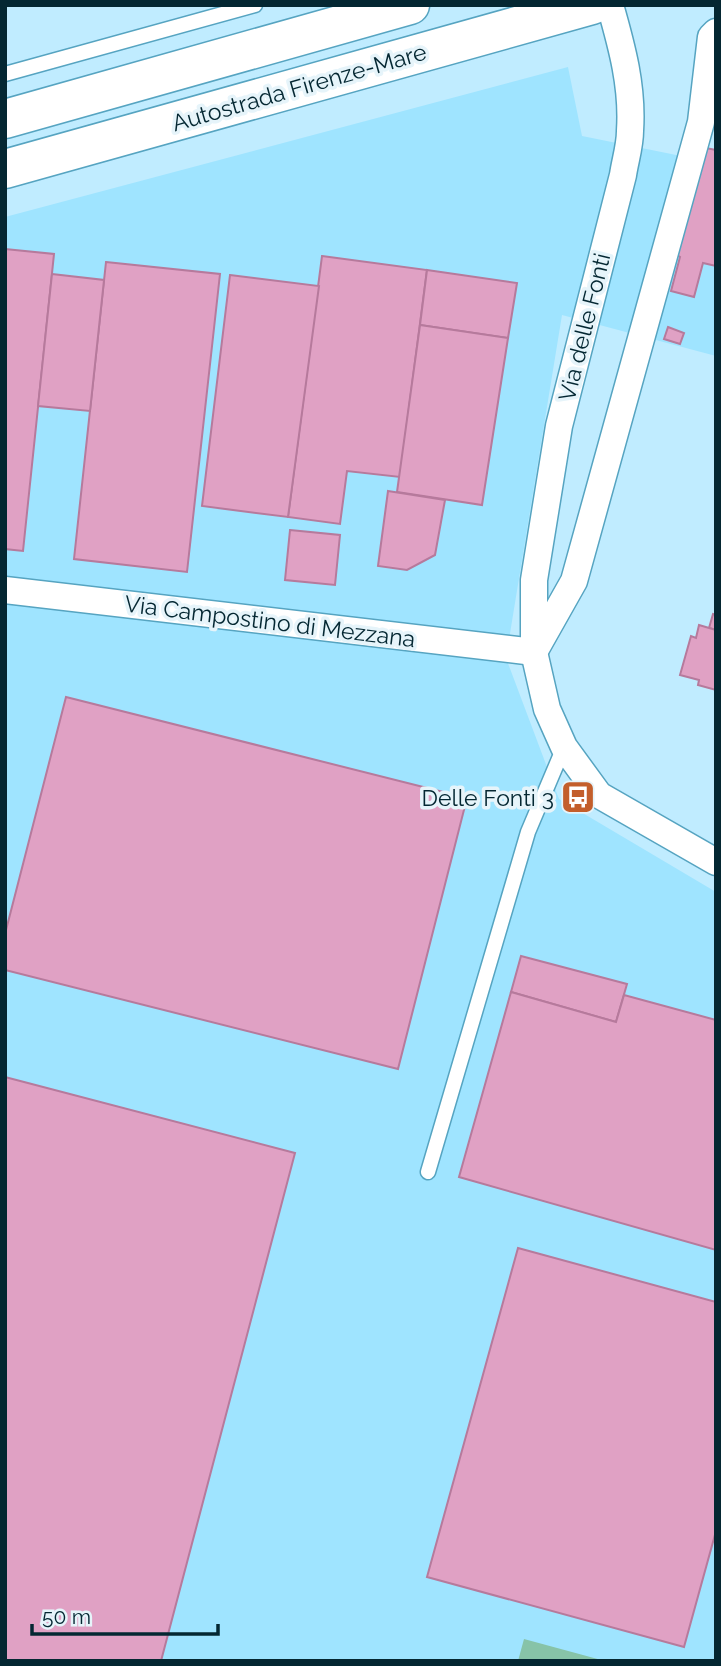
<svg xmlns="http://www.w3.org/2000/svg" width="721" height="1666" viewBox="0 0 721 1666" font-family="Raleway,sans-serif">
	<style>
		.built { fill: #9fe4ff }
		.green { fill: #87c3a8 }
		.building { fill: #e0a1c4; stroke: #b67a9c; stroke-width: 2 }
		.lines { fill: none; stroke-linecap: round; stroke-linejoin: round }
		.service-casing { stroke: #56a4c1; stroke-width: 17 }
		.minor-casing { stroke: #56a4c1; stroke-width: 29 }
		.motorway-casing { stroke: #56a4c1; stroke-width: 41 }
		.service { stroke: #fff; stroke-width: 14 }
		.minor { stroke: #fff; stroke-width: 26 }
		.motorway { stroke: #fff; stroke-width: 38 }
		.labels { text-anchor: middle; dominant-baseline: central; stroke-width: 7; stroke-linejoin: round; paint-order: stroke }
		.street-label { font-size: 23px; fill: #042732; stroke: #e6f4fa }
		.poi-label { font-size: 23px; fill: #042732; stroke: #e6f4fa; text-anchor: end }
	</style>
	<rect width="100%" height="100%" fill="#c0ecff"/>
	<path class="built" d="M568,67L582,136L716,163V356L562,315L506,658L559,799L716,892V1661H5V217Z"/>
	<path class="green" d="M524,1639L605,1661H518Z"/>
	<g class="building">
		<path d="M706,148L716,150V266L703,263L694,297L671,291L680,257L677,255Z"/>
		<path d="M5,249L54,254L23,551L5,549Z"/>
		<path d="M322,256L427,270L400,477L347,471L340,524L288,517Z"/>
		<path d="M106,262L220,274L187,572L74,559Z"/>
		<path d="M427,270L517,283L508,338L420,325Z"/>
		<path d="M52,274L104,280L90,411L38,406Z"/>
		<path d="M230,275L319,286L288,517L202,506Z"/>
		<path d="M420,325L508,338L482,505L397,492Z"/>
		<path d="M668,327L684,333L680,344L664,339Z"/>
		<path d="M388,491L445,500L435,555L407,570L378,566Z"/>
		<path d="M290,530L340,535L335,585L285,580Z"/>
		<path d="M713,614L716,615V630L709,628Z"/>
		<path d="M699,625L716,630V690L698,685L699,680L680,675L691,636L696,638Z"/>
		<path d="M66,697L467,798L398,1069L5,970V934Z"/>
		<path d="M521,956L627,984L616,1022L511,992Z"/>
		<path d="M511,992L616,1022L624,995L716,1020V1250L459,1177Z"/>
		<path d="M5,1077L295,1153L161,1661H5Z"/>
		<path d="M518,1248L716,1302V1531L684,1647L427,1577Z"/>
	</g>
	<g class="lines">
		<g class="service-casing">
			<g id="service">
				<path d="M5,74L255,5"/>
				<path d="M428,1172L528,832L564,747"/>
			</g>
		</g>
		<g class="minor-casing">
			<g id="minor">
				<path d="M610,5C622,47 633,87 630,131C630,146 625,161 623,175L559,426L534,580V652L547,709L564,747L599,795L716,862"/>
				<path d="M5,590L534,652L574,581L701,122L711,37L716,32"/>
			</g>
		</g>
		<g class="motorway-casing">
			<g id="motorway">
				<path d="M5,119L410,5"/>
				<path d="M5,169L592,5"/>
			</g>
		</g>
		<use href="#service" class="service"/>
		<use href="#minor" class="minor"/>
		<use href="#motorway" class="motorway"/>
	</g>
	<defs>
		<g id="bus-square" transform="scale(1.75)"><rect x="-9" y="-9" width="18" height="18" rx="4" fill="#c35e2b" stroke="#e6f4fa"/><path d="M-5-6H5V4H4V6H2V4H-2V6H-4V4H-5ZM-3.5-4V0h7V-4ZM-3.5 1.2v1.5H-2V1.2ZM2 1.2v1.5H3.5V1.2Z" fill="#fff"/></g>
	</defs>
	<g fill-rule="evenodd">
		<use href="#bus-square" x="578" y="797"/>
	</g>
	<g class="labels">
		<g class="street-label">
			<text transform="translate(299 87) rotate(-16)">Autostrada Firenze-Mare</text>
			<text transform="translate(584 327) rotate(-76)">Via delle Fonti</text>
			<text transform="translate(270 621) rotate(7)">Via Campostino di Mezzana</text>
		</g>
		<g class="poi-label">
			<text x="554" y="797">Delle Fonti 3</text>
		</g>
	</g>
	<rect width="721" height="1666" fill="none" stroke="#042732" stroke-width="14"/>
	<path d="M32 1624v10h186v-10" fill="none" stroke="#042732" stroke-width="3.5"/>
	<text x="42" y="1624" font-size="21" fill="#042732" stroke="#e6f4fa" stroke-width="5" paint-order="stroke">50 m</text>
</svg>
